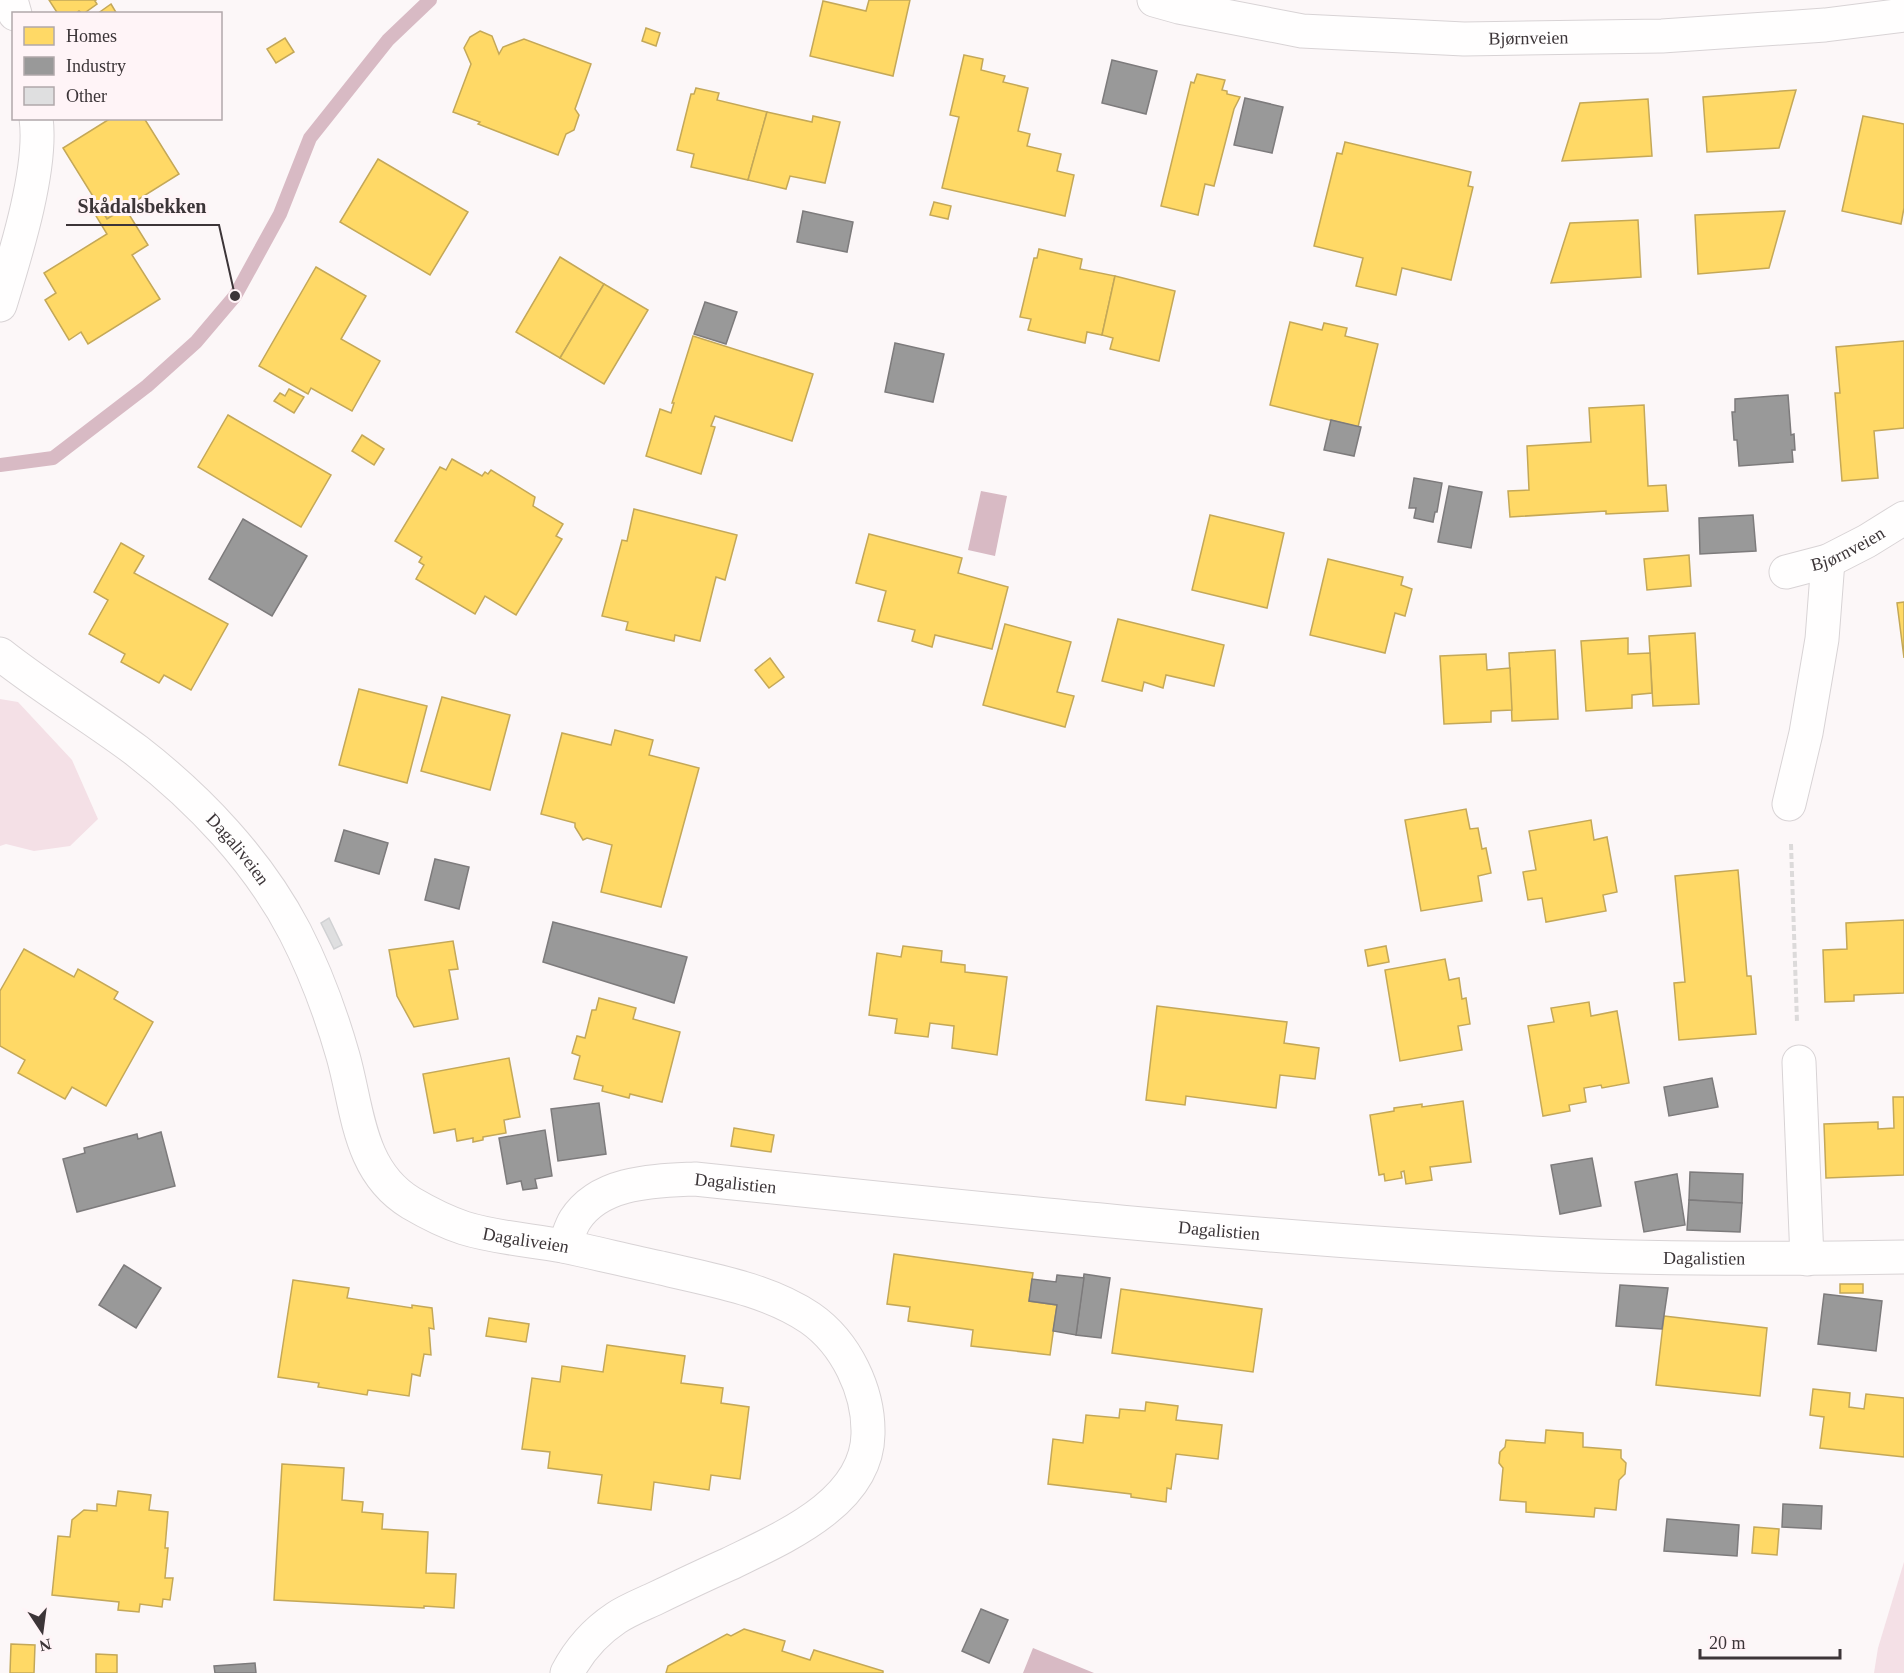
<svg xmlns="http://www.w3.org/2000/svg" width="1904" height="1673" viewBox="0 0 1904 1673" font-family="'Times New Roman',serif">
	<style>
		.green { fill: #f4e0e6 }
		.water { fill: #d8bac4 }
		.homes { fill: #ffd966; stroke: #c4a858; stroke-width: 1.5 }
		.industry { fill: #999; stroke: #7d7b7c; stroke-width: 1.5 }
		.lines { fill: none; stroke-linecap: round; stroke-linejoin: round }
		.stream { stroke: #d8bac4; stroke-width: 14 }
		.building { fill: #dfdfe0; stroke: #d0d1d3; stroke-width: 1.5 }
		.minor-casing { stroke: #d8d3d5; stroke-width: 35 }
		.path { stroke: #dcdada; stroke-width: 4; stroke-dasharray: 6 3; stroke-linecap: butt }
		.minor { stroke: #fffefe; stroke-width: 33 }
		.labels { text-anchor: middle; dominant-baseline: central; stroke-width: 6; stroke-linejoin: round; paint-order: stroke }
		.street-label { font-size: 18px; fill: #3c3538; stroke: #fff4f7 }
		.leader { fill: none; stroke: #3c3538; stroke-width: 2 }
		.callout-dot { fill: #3c3538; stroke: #fff4f7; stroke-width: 2 }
		.callout-label { font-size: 20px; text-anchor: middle; font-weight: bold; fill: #3c3538; stroke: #fff4f7; stroke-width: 6; stroke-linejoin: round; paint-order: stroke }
	</style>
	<rect width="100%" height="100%" fill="#fcf7f8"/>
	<g class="green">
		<path d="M0,699L18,702L72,760L98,819L70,846L34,851L6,844L0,846Z"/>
		<path d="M1904,1562V1673H1874L1878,1648Z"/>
	</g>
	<g class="water">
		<path d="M981,491L1007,496L995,556L968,550Z"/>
		<path d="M1033,1648L1094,1673H1023Z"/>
	</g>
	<g class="homes">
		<path d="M49,0H96L95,1L97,4L83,14L79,11L75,14H58Z"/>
		<path d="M869,0H910L893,76L810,56L823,1L866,11Z"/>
		<path d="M111,4L117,14H97Z"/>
		<path d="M646,28L660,33L656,46L642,41Z"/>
		<path d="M480,31L492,36L499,54L503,47L524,39L591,64L575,109L579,115L574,130L566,134L558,155L478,124L480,122L453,112L471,64L464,48L470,37Z"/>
		<path d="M285,38L294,52L276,63L267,49Z"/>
		<path d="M964,55L983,59L981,70L1005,76L1003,82L1028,88L1018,131L1030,134L1027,146L1061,154L1057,171L1074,175L1065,216L942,188L959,117L950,115Z"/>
		<path d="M1197,74L1225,80L1222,90L1227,91V94L1240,97L1234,109L1214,186L1205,184L1198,215L1161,206L1191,82L1194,83Z"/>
		<path d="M696,88L719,93L717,100L767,112L748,180L691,167L694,154L677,150L691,94H694Z"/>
		<path d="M1796,90L1779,148L1707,152L1703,97Z"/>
		<path d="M1648,99L1652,156L1562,161L1580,103Z"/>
		<path d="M767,112L812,122L813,116L840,122L825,183L790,176L786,189L748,180Z"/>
		<path d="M1863,116L1904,124V208L1901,224L1842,211Z"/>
		<path d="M111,118H144L179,174L107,219L63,148Z"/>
		<path d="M1345,142L1471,172L1468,186L1473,187L1451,280L1402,268L1396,295L1356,286L1363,258L1314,246L1337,153L1342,154Z"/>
		<path d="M378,159L468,212L430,275L340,222Z"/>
		<path d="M934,202L951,206L948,219L930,215Z"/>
		<path d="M125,208L148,245L132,255L160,299L88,344L81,332L69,340L45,300L56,293L44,273L107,234L96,216L102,211L107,219Z"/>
		<path d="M1785,211L1769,268L1698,274L1695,215Z"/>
		<path d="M1638,220L1641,277L1551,283L1570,223Z"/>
		<path d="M1039,249L1082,259L1080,269L1115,276L1102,335L1087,332L1085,343L1028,330L1031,319L1020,317L1034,258H1037Z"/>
		<path d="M560,257L604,284L560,358L516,332Z"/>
		<path d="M316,267L366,296L341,339L380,361L352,411L311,388L308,394L259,366Z"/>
		<path d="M1115,276L1175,291L1159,361L1110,349L1113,338L1102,335Z"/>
		<path d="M604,284L648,310L604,384L560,358Z"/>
		<path d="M1290,322L1322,330L1324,323L1347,328L1345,336L1378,344L1358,427L1270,405Z"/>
		<path d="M693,336L813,374L792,441L715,416L711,426L715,427L701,474L646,456L660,409L671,413L674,403H672Z"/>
		<path d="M1904,341V428L1874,431L1878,478L1842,481L1835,393H1840L1836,347Z"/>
		<path d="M289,389L304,397L294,413L274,401L280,393L285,396Z"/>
		<path d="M1644,405L1648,486L1666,485L1668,511L1606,514V511L1510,517L1508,491L1529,490L1527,446L1591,442L1589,408Z"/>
		<path d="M228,415L331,475L301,527L198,467Z"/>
		<path d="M362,435L384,449L374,465L352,451Z"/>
		<path d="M452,459L482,476L485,472L488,474L491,470L535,497L533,506L563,524L556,536L562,539L516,615L485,596L475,614L416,579L424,565L419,562L422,557L395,541L440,467L446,470Z"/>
		<path d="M634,509L737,535L725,580L716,577L700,641L675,635L674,641L626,630L628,622L602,616L622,540L627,541Z"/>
		<path d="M1210,515L1284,533L1267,608L1192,590Z"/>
		<path d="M869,534L962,558L958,573L1008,587L992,649L935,635L932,647L912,641L915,630L878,621L886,591L856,583Z"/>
		<path d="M121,543L144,556L134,573L228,624L191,690L164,675L159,683L121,662L125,654L89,634L108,600L94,592Z"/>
		<path d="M1689,555L1691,586L1647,590L1644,559Z"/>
		<path d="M1328,559L1403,577L1401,585L1412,589L1405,616L1395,613L1385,653L1310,635Z"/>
		<path d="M1904,602V658L1897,603Z"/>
		<path d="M1118,619L1224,645L1214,686L1166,675L1163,688L1144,682L1142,691L1102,681Z"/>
		<path d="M1005,624L1071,642L1057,692L1074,696L1065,727L983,705Z"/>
		<path d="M1695,633L1699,704L1653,706L1649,636Z"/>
		<path d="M1628,638V654L1650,653L1652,693L1632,695V708L1586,711L1581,641Z"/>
		<path d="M1555,650L1558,719L1512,721L1509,653Z"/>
		<path d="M1486,654L1487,670L1510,668L1512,710L1491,711V722L1444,724L1440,656Z"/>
		<path d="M770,658L784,677L769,688L755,670Z"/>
		<path d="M359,689L427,706L407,783L339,765Z"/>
		<path d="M442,697L510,715L490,790L421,771Z"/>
		<path d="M615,730L653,740L649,755L699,768L661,907L601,892L612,845L587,838L583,840L575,827V823L541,814L562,733L611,745Z"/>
		<path d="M1466,809L1470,829L1478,828L1482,849L1486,848L1491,873L1478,876L1482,901L1421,911L1405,820Z"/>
		<path d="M1591,820L1594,840L1607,837L1617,892L1603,895L1606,911L1546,922L1542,898L1528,900L1523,872L1536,870L1529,831Z"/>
		<path d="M1738,870L1747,976H1751L1756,1034L1679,1040L1674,983L1685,982L1675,876Z"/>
		<path d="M1904,920V993L1854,995V1001L1825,1002L1823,950L1847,949L1846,923Z"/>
		<path d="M453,941L458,969L449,970L458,1019L414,1027L397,996L389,950Z"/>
		<path d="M903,946L942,951L941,962L965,965V972L1007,977L997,1055L952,1048L954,1026L930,1023L928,1037L895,1033L897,1019L869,1015L877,953L901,957Z"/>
		<path d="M1386,946L1389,962L1368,966L1365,950Z"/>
		<path d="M24,949L74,977L78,969L118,992L114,999L153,1022L106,1106L72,1087L65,1099L18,1073L25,1060L0,1046V991Z"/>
		<path d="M1445,959L1449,980L1459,978L1462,999L1466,998L1470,1024L1458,1026L1462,1050L1400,1061L1385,970Z"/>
		<path d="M599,998L636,1008L633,1019L680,1032L662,1102L630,1094L629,1098L602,1091L603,1086L574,1079L580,1056L572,1053L577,1036L585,1038L592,1010H596Z"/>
		<path d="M1589,1002L1591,1016L1617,1011L1629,1083L1602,1088L1601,1085L1584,1088L1586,1102L1569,1105L1570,1111L1543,1116L1528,1026L1554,1022L1551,1008Z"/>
		<path d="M1157,1006L1287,1022L1284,1043L1319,1048L1315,1079L1280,1075L1276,1108L1186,1096L1185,1105L1146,1100Z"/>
		<path d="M509,1058L520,1117L504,1120L506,1133L483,1137V1140L473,1142V1138L457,1141L455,1129L434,1133L423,1074Z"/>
		<path d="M1893,1097H1904V1175L1826,1178L1824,1124L1878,1122V1129L1894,1128Z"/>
		<path d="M1463,1101L1471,1162L1430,1167L1432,1180L1406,1184L1404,1171L1401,1172L1402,1178L1385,1181L1384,1174L1379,1175L1370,1115L1394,1111V1108L1422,1104V1107Z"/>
		<path d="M734,1128L774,1135L771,1152L731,1146Z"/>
		<path d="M894,1254L1033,1273L1029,1301L1057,1305L1050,1355L971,1346L973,1330L908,1321L910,1307L887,1304Z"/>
		<path d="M293,1280L349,1288L347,1298L412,1308V1305L432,1308L434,1329L429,1328L431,1355L424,1354L420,1376L412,1374L409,1396L368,1390L367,1395L318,1387L319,1383L278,1377Z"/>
		<rect x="1840" y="1284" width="23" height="9"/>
		<path d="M1121,1289L1262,1309L1253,1372L1112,1353Z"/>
		<path d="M1664,1316L1767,1328L1760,1396L1656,1385Z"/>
		<path d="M489,1318L529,1324L526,1342L486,1336Z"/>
		<path d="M607,1345L685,1356L681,1383L723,1388L721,1403L749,1407L740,1479L711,1475L709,1490L654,1482L651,1510L598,1503L602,1475L548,1468L550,1452L522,1449L532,1378L560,1382L562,1366L603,1372Z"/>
		<path d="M1813,1389L1850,1393L1849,1407L1864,1409L1866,1394L1904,1398V1457L1820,1448L1824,1417L1810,1415Z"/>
		<path d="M1146,1402L1178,1406L1176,1420L1222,1425L1218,1459L1176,1454L1171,1489L1167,1488L1166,1502L1131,1497V1494L1048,1484L1053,1439L1083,1443L1086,1415L1119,1418L1120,1409L1145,1411Z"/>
		<path d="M1546,1430L1583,1433V1447L1621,1450V1458L1626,1463L1625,1474L1619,1480L1616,1510L1595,1508L1594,1517L1526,1512V1502L1500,1500L1503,1468L1499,1463L1500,1452L1505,1447L1506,1440L1545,1443Z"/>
		<path d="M282,1464L344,1468L342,1500L363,1502L362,1512L383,1514L382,1529L428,1532L426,1573L456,1574L454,1608L424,1606V1608L274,1600Z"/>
		<path d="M118,1491L151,1495L149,1510L168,1512L165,1548H168L165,1578H173L170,1600L163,1599L162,1607L140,1604L139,1612L118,1610L119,1602L52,1595L58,1536L70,1537L72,1520L84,1510L97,1511V1504L116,1506Z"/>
		<path d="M1754,1527L1779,1529L1777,1555L1752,1553Z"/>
		<path d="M744,1629L785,1641L782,1651L810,1660L814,1650L883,1671V1673H666L668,1666L727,1634L731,1636Z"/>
		<path d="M11,1644L35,1645L34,1673H10Z"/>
		<path d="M96,1654L117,1655V1673H96Z"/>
	</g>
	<g class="industry">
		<path d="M1112,60L1157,71L1146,114L1102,103Z"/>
		<path d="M1245,98L1283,107L1272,153L1234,145Z"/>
		<path d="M803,211L853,222L847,252L797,242Z"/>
		<path d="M705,302L737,312L726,344L694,334Z"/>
		<path d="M895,343L944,354L933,402L885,392Z"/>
		<path d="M1788,395L1791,435L1794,434L1795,450H1792L1793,462L1739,466L1737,440H1734L1732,412H1735V399Z"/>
		<path d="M1331,420L1361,427L1354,456L1324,450Z"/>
		<path d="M1414,478L1442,483L1437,512H1435L1433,522L1414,518L1416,508H1409Z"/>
		<path d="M1449,486L1482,492L1471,548L1438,542Z"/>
		<path d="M1753,515L1756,551L1700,554L1699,518Z"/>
		<path d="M243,519L307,556L272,616L209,579Z"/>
		<path d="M344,830L388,843L379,874L335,861Z"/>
		<path d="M435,859L469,867L459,909L425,900Z"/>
		<path d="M553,922L687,957L674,1003L543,962Z"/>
		<path d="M1712,1078L1718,1107L1669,1116L1664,1087Z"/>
		<path d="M599,1103L606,1154L558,1161L551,1109Z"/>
		<path d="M545,1130L552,1176L535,1179L537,1188L523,1190L521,1181L507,1184L499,1138Z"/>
		<path d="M161,1132L175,1186L77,1212L63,1159L85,1153L84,1148L137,1134L138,1139Z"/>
		<path d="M1592,1158L1601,1206L1560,1214L1551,1165Z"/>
		<path d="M1690,1172L1743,1174L1742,1203L1689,1200Z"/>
		<path d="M1677,1174L1685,1225L1644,1232L1635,1182Z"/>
		<path d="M1689,1200L1742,1203L1740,1232L1687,1230Z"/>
		<path d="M124,1265L161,1288L136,1328L99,1305Z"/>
		<path d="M1084,1274L1110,1278L1101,1338L1076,1335Z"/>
		<path d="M1057,1275L1084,1278L1076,1335L1053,1331L1057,1305L1029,1301L1032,1279L1056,1282Z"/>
		<path d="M1620,1285L1668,1288L1662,1329L1616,1326Z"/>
		<path d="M1824,1294L1882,1301L1876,1351L1818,1344Z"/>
		<path d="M1783,1504L1822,1506L1821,1529L1782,1527Z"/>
		<path d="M1667,1519L1739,1525L1737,1556L1664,1551Z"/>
		<path d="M981,1609L1008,1620L989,1663L962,1651Z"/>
		<path d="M255,1663L256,1673H215L214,1666Z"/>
	</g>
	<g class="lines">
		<path class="stream" d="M0,465L53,458L147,386L196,342L235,296L280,214L310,138L388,40L430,0"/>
	</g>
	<path class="building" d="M329,918L342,945L334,949L321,923Z"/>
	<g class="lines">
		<g class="minor-casing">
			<g id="minor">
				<path d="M11,0L15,14"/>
				<path id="s1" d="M1154,0L1179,7L1302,31L1464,39L1662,36L1825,25L1904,15"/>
				<path d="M0,305C15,256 43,168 36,118"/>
				<path id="s2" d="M1786,572L1828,561L1867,541L1904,518"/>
				<path id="s3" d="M0,654C44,689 92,717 137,751C199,799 258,861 295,932C315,971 331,1014 343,1056C358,1109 358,1171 411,1203C428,1213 446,1222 464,1228C496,1238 530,1240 563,1246C596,1253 628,1261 661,1268C711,1280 767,1289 810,1318C846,1343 869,1391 868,1434C867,1503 782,1538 729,1564C704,1575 679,1587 654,1599C641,1605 628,1610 616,1618C595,1632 579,1650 567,1673"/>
				<path d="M1789,804L1806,733L1822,639L1828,561"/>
				<path d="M1799,1062L1807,1259"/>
				<path id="s4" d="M564,1246C568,1238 570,1228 575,1220C600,1181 654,1181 695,1179C980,1209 1265,1239 1551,1254C1668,1260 1787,1259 1904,1257"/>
			</g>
		</g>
		<path class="path" d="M1791,844L1797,1022"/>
		<use href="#minor" class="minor"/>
	</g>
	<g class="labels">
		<g class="street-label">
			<text stroke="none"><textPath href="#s1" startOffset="378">Bjørnveien</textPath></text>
			<text stroke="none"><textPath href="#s2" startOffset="66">Bjørnveien</textPath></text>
			<text stroke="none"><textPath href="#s3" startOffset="309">Dagaliveien</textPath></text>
			<text stroke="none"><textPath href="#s4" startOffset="201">Dagalistien</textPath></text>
			<text stroke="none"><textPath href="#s4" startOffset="687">Dagalistien</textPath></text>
			<text stroke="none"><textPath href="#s3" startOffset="832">Dagaliveien</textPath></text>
			<text stroke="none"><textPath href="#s4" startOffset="1173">Dagalistien</textPath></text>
		</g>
	</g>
	<path class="leader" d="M235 296L219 225H66"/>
	<circle class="callout-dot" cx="235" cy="296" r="6"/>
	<g class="callout-label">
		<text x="142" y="213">Skådalsbekken</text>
	</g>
	<rect x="12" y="12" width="210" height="108" fill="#fff4f7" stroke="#b1a8ab" stroke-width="1.5"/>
	<rect x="24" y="27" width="30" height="18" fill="#ffd966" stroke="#b1a8ab" stroke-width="1.5"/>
	<text x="66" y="42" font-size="18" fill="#3c3538">Homes</text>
	<rect x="24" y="57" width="30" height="18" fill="#999999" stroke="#b1a8ab" stroke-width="1.5"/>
	<text x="66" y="72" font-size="18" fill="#3c3538">Industry</text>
	<rect x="24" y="87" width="30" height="18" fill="#dfdfe0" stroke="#b1a8ab" stroke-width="1.5"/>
	<text x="66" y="102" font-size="18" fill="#3c3538">Other</text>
	<g transform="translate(42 1631) rotate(167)" stroke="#fff4f7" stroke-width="4.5" paint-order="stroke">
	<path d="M0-4.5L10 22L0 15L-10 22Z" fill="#3c3538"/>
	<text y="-9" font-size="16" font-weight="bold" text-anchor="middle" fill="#3c3538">N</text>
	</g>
	<path d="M1700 1649v9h140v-9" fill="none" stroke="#3c3538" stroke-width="3"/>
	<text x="1709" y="1649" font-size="18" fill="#3c3538" stroke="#fff4f7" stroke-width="4.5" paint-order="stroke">20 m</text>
</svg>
